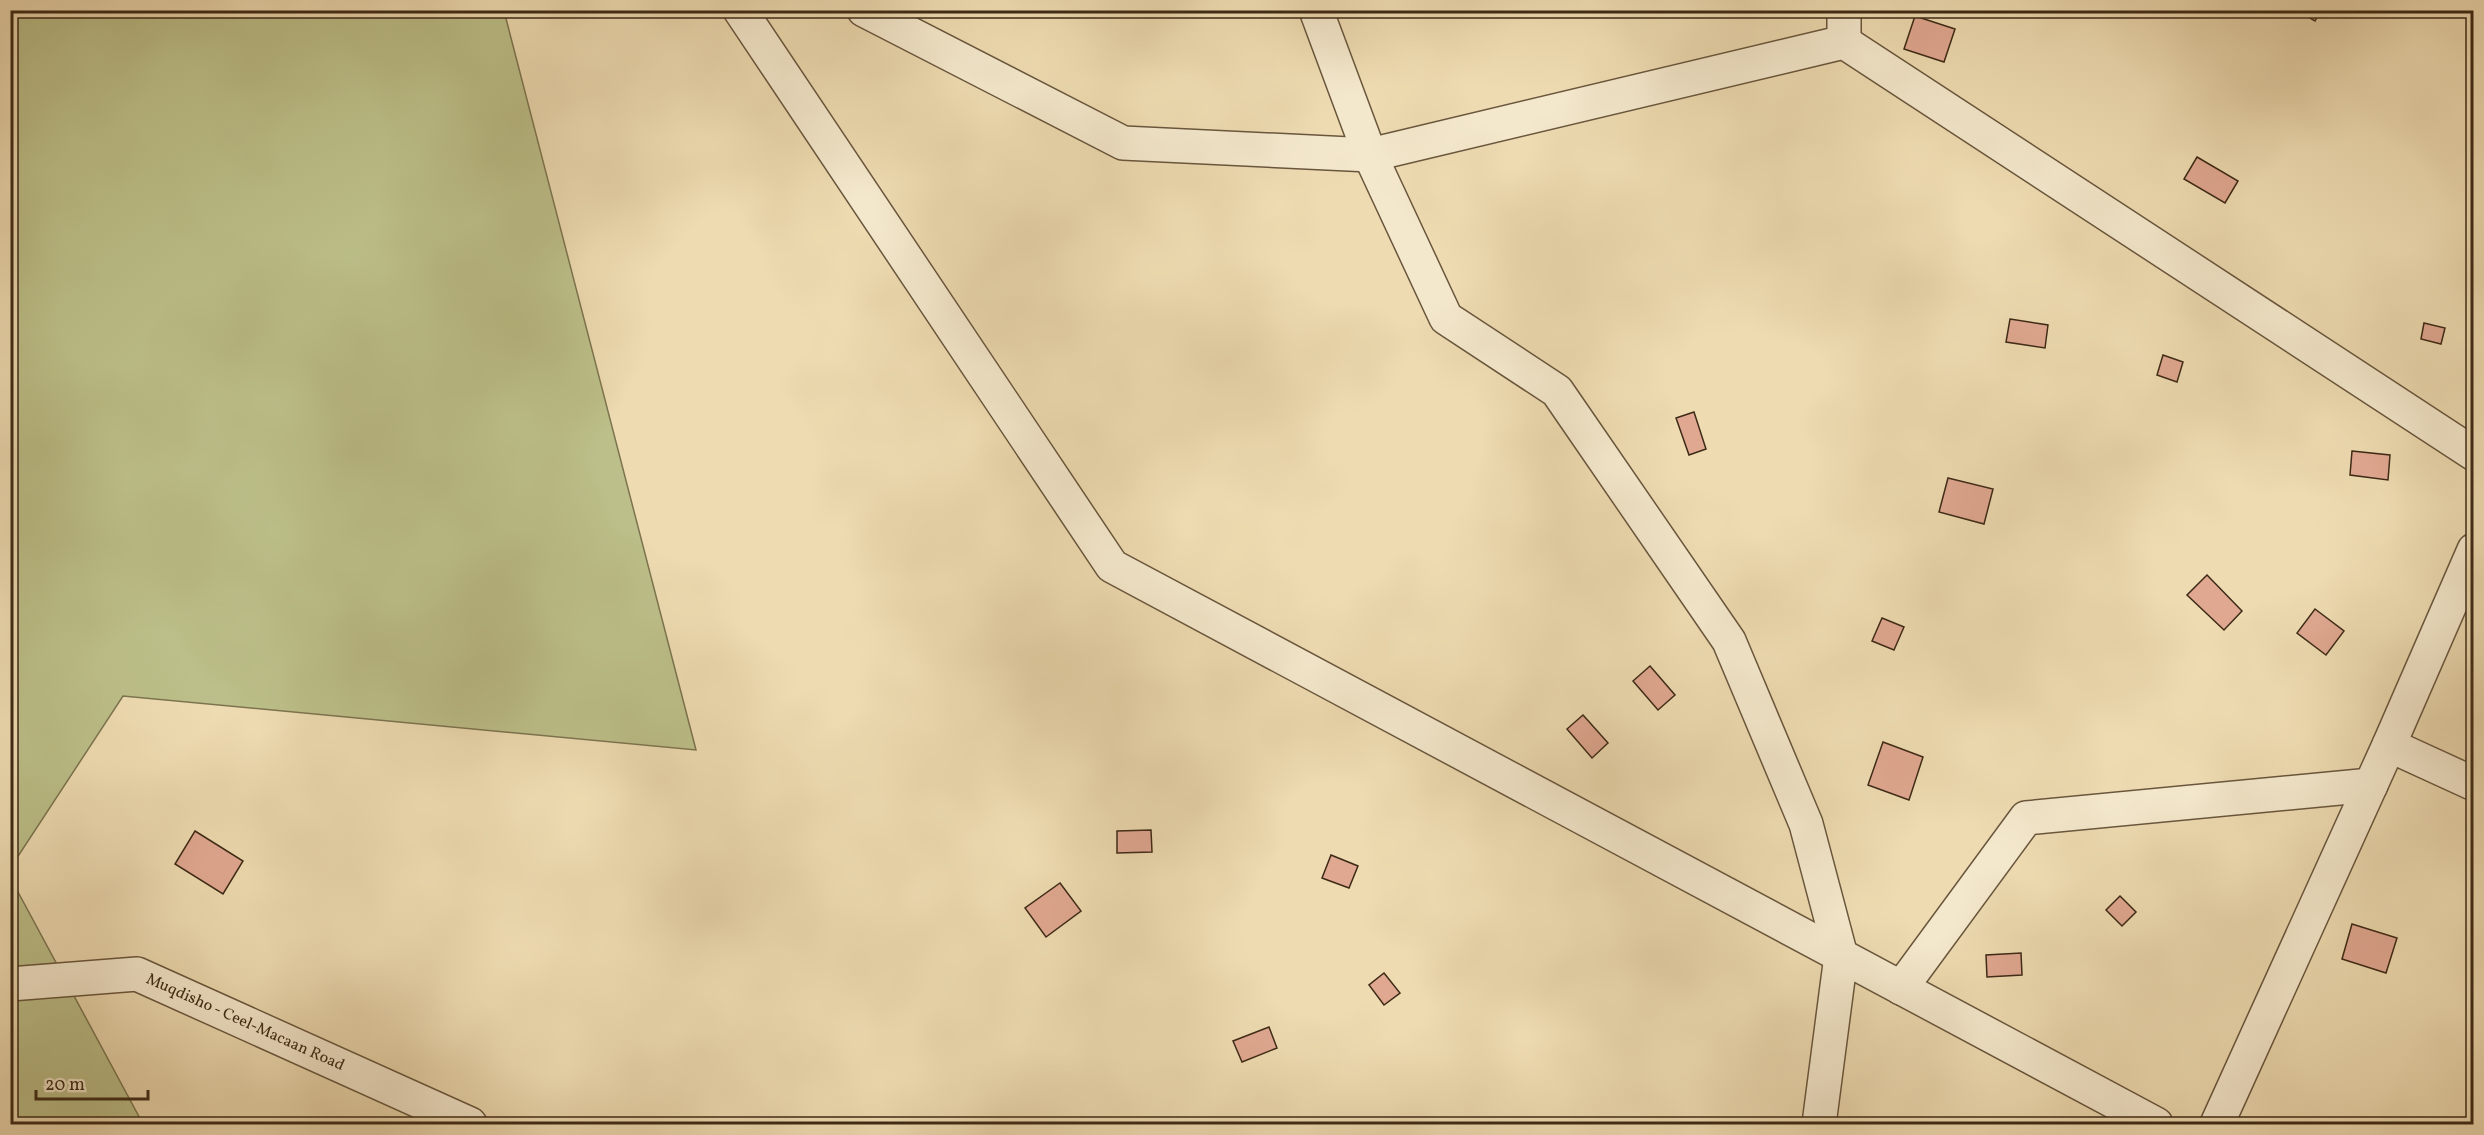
<svg xmlns="http://www.w3.org/2000/svg" width="2484" height="1135" viewBox="0 0 2484 1135" font-family="Vollkorn,serif">
	<style>
		.green { fill: #bcbf89; stroke: #7c7450; stroke-width: 1.5 }
		.building { fill: #e0a891; stroke: #3d2a16; stroke-width: 1.5 }
		.lines { fill: none; stroke-linecap: round; stroke-linejoin: round }
		.minor-casing { stroke: #69563d; stroke-width: 36 }
		.tertiary-casing { stroke: #69563d; stroke-width: 36 }
		.minor { stroke: #f4e8cc; stroke-width: 33 }
		.tertiary { stroke: #f4e8cc; stroke-width: 33 }
		.labels { text-anchor: middle; dominant-baseline: central; stroke-width: 4.5; stroke-linejoin: round; paint-order: stroke }
		.street-label { font-size: 16px; fill: #3d2a16; stroke: #f4e8cc }
	</style>
	<rect width="100%" height="100%" fill="#eedbb1"/>
	<filter id="stains"><feTurbulence type="fractalNoise" baseFrequency=".00333" numOctaves="4"/><feColorMatrix values="0 0 0 0 .2 0 0 0 0 .09 0 0 0 0 .02 0 0 0 .5 -.17"/></filter>
	<radialGradient id="worn" r=".72"><stop offset=".6" stop-color="#630" stop-opacity="0"/><stop offset="1" stop-color="#630" stop-opacity=".3"/></radialGradient>
	<g class="green">
		<path d="M11,10L504,11L696,750L123,696L11,867Z"/>
		<path d="M11,879L143,1124H11Z"/>
	</g>
	<g class="building">
		<path d="M2296,10H2321L2315,21Z"/>
		<path d="M1915,16L1955,29L1944,62L1904,49Z"/>
		<path d="M2197,157L2238,181L2225,203L2184,179Z"/>
		<path d="M2010,319L2048,325L2045,348L2006,342Z"/>
		<path d="M2424,323L2445,328L2441,344L2421,339Z"/>
		<path d="M2163,355L2183,362L2177,382L2157,375Z"/>
		<path d="M1694,412L1706,449L1689,455L1676,418Z"/>
		<path d="M2352,451L2390,455L2388,480L2350,475Z"/>
		<path d="M1948,478L1993,489L1984,524L1939,512Z"/>
		<path d="M2207,575L2242,611L2224,630L2187,595Z"/>
		<path d="M2315,609L2344,631L2326,655L2297,633Z"/>
		<path d="M1882,618L1904,627L1894,650L1872,641Z"/>
		<path d="M1650,666L1675,695L1658,710L1633,681Z"/>
		<path d="M1583,715L1608,743L1592,758L1567,729Z"/>
		<path d="M1883,742L1923,757L1909,800L1868,785Z"/>
		<path d="M1151,830L1152,852L1117,853V831Z"/>
		<path d="M195,831L243,861L223,894L175,864Z"/>
		<path d="M1331,855L1358,866L1349,888L1322,878Z"/>
		<path d="M1060,883L1081,911L1046,937L1025,908Z"/>
		<path d="M2120,896L2136,912L2122,926L2106,910Z"/>
		<path d="M2352,924L2397,938L2386,973L2342,959Z"/>
		<path d="M2021,953L2022,975L1987,977L1986,955Z"/>
		<path d="M1384,973L1400,993L1384,1005L1369,985Z"/>
		<path d="M1269,1027L1277,1048L1242,1062L1233,1041Z"/>
	</g>
	<g class="lines">
		<g class="minor-casing">
			<g id="minor">
				<path d="M740,10L1112,566L2156,1124"/>
				<path d="M864,10L1123,143L1370,155L1844,42L2474,454"/>
				<path d="M1316,10L1370,155L1446,318L1557,391L1729,641L1806,824L1841,956L1819,1124"/>
				<path d="M1844,10V42"/>
				<path d="M2389,745L2474,784"/>
				<path d="M1901,988L2026,818L2371,785"/>
				<path d="M2217,1124L2389,745L2474,550"/>
			</g>
		</g>
		<g class="tertiary-casing">
			<g id="tertiary">
				<path id="s1" d="M10,984L137,974L470,1124"/>
			</g>
		</g>
		<use href="#minor" class="minor"/>
		<use href="#tertiary" class="tertiary"/>
	</g>
	<g class="labels">
		<g class="street-label">
			<text stroke="none"><textPath href="#s1" startOffset="246">Muqdisho - Ceel-Macaan Road</textPath></text>
		</g>
	</g>
	<rect width="2484" height="1135" fill="none" stroke="#eedbb1" stroke-width="36"/>
	<rect x="12" y="12" width="2460" height="1111" fill="none" stroke="#3d2a16" stroke-width="3"/>
	<rect x="18" y="18" width="2448" height="1099" fill="none" stroke="#3d2a16" stroke-width="1.5"/>
	<path d="M36 1090v9h112v-9" fill="none" stroke="#3d2a16" stroke-width="3"/>
	<text x="45" y="1090" font-size="18" fill="#3d2a16" stroke="#f4e8cc" stroke-width="4.5" paint-order="stroke">20 m</text>
	<rect width="100%" height="100%" filter="url(#stains)"/>
	<rect width="100%" height="100%" fill="url(#worn)"/>
</svg>
